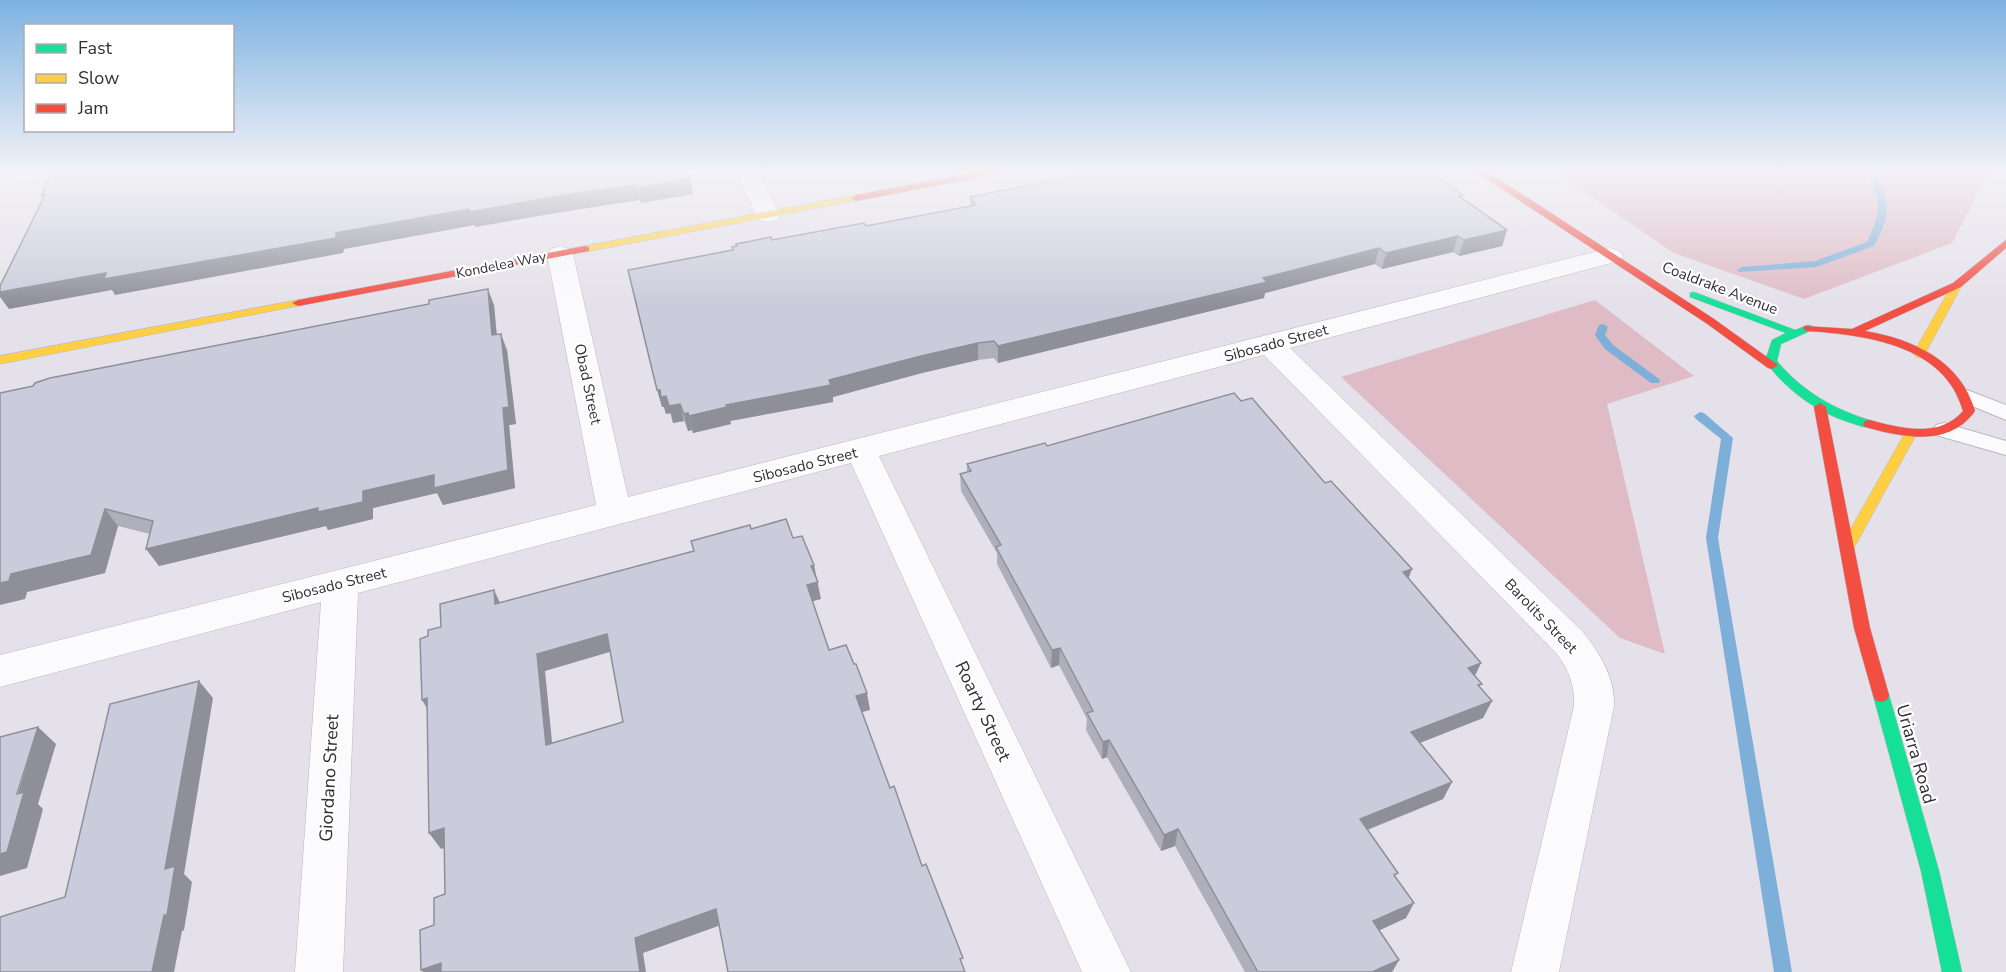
<svg xmlns="http://www.w3.org/2000/svg" width="2006" height="972" viewBox="0 0 2006 972" font-family="'Nunito Sans',sans-serif">
	<style>
		.green { fill: #debbc5 }
		.lines { fill: none; stroke-linecap: round; stroke-linejoin: round }
		.stream { fill: #7eafd8; fill-rule: evenodd }
		.lane-casing { stroke: #bab7be; stroke-width: 2 }
		.street-casing { stroke: #bab7be; stroke-width: 1 }
		.fast-casing { stroke: #bab7be; stroke-width: 1 }
		.slow-casing { stroke: #bab7be; stroke-width: 1 }
		.jam-casing { stroke: #bab7be; stroke-width: 1 }
		.lane { fill: #fbfafc; fill-rule: evenodd }
		.street { fill: #fbfafc; fill-rule: evenodd }
		.fast { fill: #16e098; fill-rule: evenodd }
		.slow { fill: #ffcf43; fill-rule: evenodd }
		.jam { fill: #f24e42; fill-rule: evenodd }
		.wall { fill: #afafbc }
		.shaded-wall { fill: #8e8f99 }
		.building { fill: #cbccdb; stroke: #8e8f99; stroke-width: 1.5; fill-rule: evenodd }
		.labels { text-anchor: middle; dominant-baseline: central; stroke-width: 4.5; stroke-linejoin: round; paint-order: stroke }
		.far-street-label { font-size: 14px; fill: #322f35; stroke: #fff }
		.street-label { font-size: 15px; fill: #322f35; stroke: #fff }
		.near-street-label { font-size: 18px; fill: #322f35; stroke: #fff }
	</style>
	<rect width="100%" height="100%" fill="#e5e1ea"/>
	<g class="green">
		<path d="M1578,170H1990L1952,243L1804,299L1674,253L1558,174Z"/>
		<path d="M1595,300L1694,376L1607,404L1665,654L1620,638L1341,377Z"/>
	</g>
	<g class="lines">
		<g class="stream">
			<path d="M1865,170H1873C1890,202 1892,213 1874,246L1816,267L1739,272L1737,270L1742,267L1815,261L1867,242C1882,209 1882,203 1865,170Z"/>
			<path d="M1603,324L1608,327L1605,335L1613,345L1659,379L1660,381L1659,383H1651L1605,349L1595,335L1599,325Z"/>
			<path d="M1700,412L1704,413L1733,438L1718,538L1792,972H1774L1706,538L1721,439L1696,419L1694,416Z"/>
		</g>
		<g class="lane-casing">
			<g id="lane">
				<path d="M1967,390L2006,405V420L1960,401L1957,396L1960,391Z"/>
				<path d="M1944,423L2006,441V455L1936,435L1933,430L1936,425Z"/>
			</g>
		</g>
		<g class="street-casing">
			<g id="street">
				<path d="M62,170L59,175L51,177L0,185V171Z"/>
				<path d="M735,170H757L780,215L777,220L768,222L759,220Z"/>
				<path d="M560,246L569,249L573,254L628,497L1610,248L1619,251L1623,256L1619,261L1290,348L1583,632C1600,654 1615,677 1614,706L1559,972H1511L1574,706C1575,685 1569,671 1557,654L1264,355L879,456L1131,972H1082L851,463L358,593L343,972H295L321,602L0,687V655L596,505L547,254L551,249Z"/>
			</g>
		</g>
		<g class="fast-casing">
			<g id="fast">
				<path d="M1694,292L1795,330L1808,325L1812,326V330L1781,344L1777,361C1803,392 1835,410 1873,421L1875,424L1873,427C1866,429 1858,425 1851,423C1816,412 1787,391 1765,361L1772,340L1786,333L1690,297V293Z"/>
				<path d="M1881,688L1887,690L1889,695L1939,871L1962,972H1942L1921,871L1873,695L1875,690Z"/>
			</g>
		</g>
		<g class="slow-casing">
			<g id="slow">
				<path d="M856,195L859,196V200L585,252L580,249L585,246Z"/>
				<path d="M1957,282L1962,285L1925,354L1919,358L1915,356L1913,354L1952,285Z"/>
				<path d="M298,300L302,301V305L0,364V356Z"/>
				<path d="M1911,429L1917,433L1855,546L1853,550H1843L1841,546L1905,433Z"/>
			</g>
		</g>
		<g class="jam-casing">
			<g id="jam">
				<path d="M987,170H1007L1002,173L856,201L851,198L856,195Z"/>
				<path d="M1473,170H1485L1714,319L1778,365L1772,369L1768,368L1706,323Z"/>
				<path d="M2006,240V248L1961,287L1865,331C1913,339 1961,361 1975,411C1949,448 1902,437 1865,427L1863,424L1865,421L1869,420C1901,428 1939,439 1963,411C1945,345 1866,335 1808,331L1804,330V326L1852,329L1953,283Z"/>
				<path d="M585,246L589,247V251L298,306L292,303L298,300Z"/>
				<path d="M1820,403L1826,407L1870,628L1889,695L1887,700L1881,702L1875,700L1873,695L1854,628L1814,407Z"/>
			</g>
		</g>
		<use href="#lane" class="lane"/>
		<use href="#street" class="street"/>
		<use href="#fast" class="fast"/>
		<use href="#slow" class="slow"/>
		<use href="#jam" class="jam"/>
	</g>
	<g class="wall">
		<path d="M1463,195L1462,198L1507,230L1502,246L1459,256L1453,252L1382,269L1375,264L1265,293L1264,298L998,363L994,358L978,360L922,373L833,397V402L730,421L731,424L693,433L692,430L688,431L684,421L673,423L670,413L666,414L664,407H662L732,250V247L736,246V244L772,240L866,226L970,206V197Z"/>
		<path d="M494,305L497,335L507,350L516,424L509,425L515,488L443,505L437,493L373,508V519L328,530L326,526L159,566L150,534L118,526L105,573L27,592L25,599L0,393Z"/>
		<path d="M1241,401L1325,483L1412,569L1408,579L1475,676L1480,688L1483,718L1420,743L1452,782L1443,799L1368,830L1396,877L1406,918L1379,930L1399,960L1392,972H1245L1175,846L1161,851L1107,757L1102,759L1086,730L1087,719L1059,665L1051,668L997,564V553L961,491L960,474L967,472V464Z"/>
	</g>
	<g class="shaded-wall">
		<path d="M690,178L693,194L641,203L637,188Z"/>
		<path d="M636,185L640,200L568,211L475,227V225L344,249L343,253L115,295L112,290L9,309L0,297V292L469,209Z"/>
		<path d="M1507,230L1502,246L1459,256L1464,240Z"/>
		<path d="M1458,236L1453,252L1382,269L1386,253Z"/>
		<path d="M1379,248L1375,264L1265,293L1264,298L998,363V346Z"/>
		<path d="M488,289L494,305L498,352L492,335Z"/>
		<path d="M501,334L507,350L516,424L509,425L515,488L443,505L437,493L373,508V519L328,530L326,526L159,566L146,549L363,491L503,408Z"/>
		<path d="M978,343V360L922,373L833,397V402L730,421L731,424L693,433L689,416L726,405L829,380L921,356Z"/>
		<path d="M657,390H660L666,396L680,404L684,421L673,423L671,413L666,414L664,407H662Z"/>
		<path d="M688,413L692,430L688,431L684,414Z"/>
		<path d="M105,509L118,526L105,573L27,592L25,599L0,605V583L11,574Z"/>
		<path d="M814,565L821,599L810,602L807,585L811,566Z"/>
		<path d="M1412,569L1405,587L1403,572Z"/>
		<path d="M494,590L502,607L495,604Z"/>
		<path d="M607,634L613,651L545,671L554,762L546,745L537,654Z"/>
		<path d="M1060,648L1059,665L1051,668L1052,650Z"/>
		<path d="M1481,663L1473,680L1468,668Z"/>
		<path d="M199,681L213,698L184,874L192,882L184,930L182,931L174,972H152L164,915L165,869Z"/>
		<path d="M867,693L870,710L859,713L856,696Z"/>
		<path d="M427,698L432,717L422,700Z"/>
		<path d="M1492,701L1483,718L1404,749L1411,732Z"/>
		<path d="M38,727L56,744L38,804L43,809L27,868L0,876V854Z"/>
		<path d="M1109,740L1107,757L1102,759L1103,742Z"/>
		<path d="M1452,782L1443,799L1353,835L1360,819Z"/>
		<path d="M444,828L455,844L441,849L429,833Z"/>
		<path d="M1178,829L1175,846L1161,851L1164,835Z"/>
		<path d="M1414,903L1406,918L1365,937L1373,921Z"/>
		<path d="M716,909L721,925L643,953L646,972H640L635,938Z"/>
		<path d="M1399,960L1392,972H1372Z"/>
		<path d="M441,963L448,972H423L421,970Z"/>
	</g>
	<g class="building">
		<path d="M53,170H686L690,178L637,188L636,185L563,195L470,212L469,209L336,233V238L104,279L106,273L0,292V286L45,195L41,196Z"/>
		<path d="M1108,170H1427L1463,195L1459,196L1507,230L1464,240L1458,236L1386,253L1379,248L1263,278L1267,282L998,346L994,341L978,343L921,356L829,380L831,385L726,405L727,407L689,416L688,413L684,414L680,404L669,406L666,396L661,397L660,390H657L628,270L733,250L732,247L737,246L736,244L771,237L772,240L864,223L866,226L976,205L970,197Z"/>
		<path d="M488,289L492,335L501,334L509,407L503,408L508,470L434,488V475L363,491V502L318,512V508L146,549L153,521L105,509L91,555L11,574L9,581L0,583V393L33,386L35,383L50,378L429,304V300Z"/>
		<path d="M1234,393L1241,401L1252,398L1325,483L1331,481L1412,569L1403,572L1481,663L1468,668L1482,684L1478,685L1492,701L1411,732L1452,782L1360,819L1398,873L1394,875L1414,903L1373,921L1399,960L1372,972H1258L1178,829L1164,835L1109,740L1103,742L1087,713L1093,711L1060,648L1052,650L996,547L1001,545L960,474L971,471L967,464L1045,443L1047,446Z"/>
		<path d="M786,519L793,538L802,536L814,565L811,566L818,582L807,585L829,650L846,645L854,664H856L867,693L856,696L890,788L894,786L922,866L926,864L963,958L960,959L965,972H728L716,909L635,938L640,972H441V963L421,970L420,930L434,925V898L445,894L444,828L429,833L427,698L422,700L420,639L428,636V630L441,627L440,604L494,590L495,604L694,551L691,541L750,525L751,529ZM607,634L623,722L546,745L537,654Z"/>
		<path d="M199,681L165,869L175,866L167,915H164L152,972H0V917L65,897L110,704Z"/>
		<path d="M38,727L17,794L24,792L7,852L0,854V737Z"/>
	</g>
	<linearGradient id="sky" x2="0" y2="1"><stop stop-color="#7db2e2"/><stop offset="0.56" stop-color="#f3f2f6"/><stop offset="1" stop-color="#f3f2f6" stop-opacity="0"/></linearGradient>
	<rect width="2006" height="306" fill="url(#sky)"/>
	<g class="labels">
		<g class="far-street-label">
			<text transform="translate(501 265) rotate(-11)">Kondelea Way</text>
		</g>
		<g class="street-label">
			<text transform="translate(1720 288) rotate(21)">Coaldrake Avenue</text>
			<text transform="translate(1276 343) rotate(-15)">Sibosado Street</text>
			<text transform="translate(588 384) rotate(78)">Obad Street</text>
			<text transform="translate(805 465) rotate(-14)">Sibosado Street</text>
			<text transform="translate(334 585) rotate(-14)">Sibosado Street</text>
			<text transform="translate(1541 616) rotate(46)">Barolits Street</text>
		</g>
		<g class="near-street-label">
			<text transform="translate(983 711) rotate(65)">Roarty Street</text>
			<text transform="translate(1916 754) rotate(74)">Uriarra Road</text>
			<text transform="translate(329 778) rotate(-87)">Giordano Street</text>
		</g>
	</g>
	<rect x="24" y="24" width="210" height="108" fill="#ffffff" stroke="#adacae" stroke-width="1.5"/>
	<rect x="36" y="44" width="30" height="9" fill="#16e098" stroke="#adacae" stroke-width="1.5"/>
	<text x="78" y="54" font-size="18" fill="#322f35">Fast</text>
	<rect x="36" y="74" width="30" height="9" fill="#ffcf43" stroke="#adacae" stroke-width="1.5"/>
	<text x="78" y="84" font-size="18" fill="#322f35">Slow</text>
	<rect x="36" y="104" width="30" height="9" fill="#f24e42" stroke="#adacae" stroke-width="1.5"/>
	<text x="78" y="114" font-size="18" fill="#322f35">Jam</text>
</svg>
